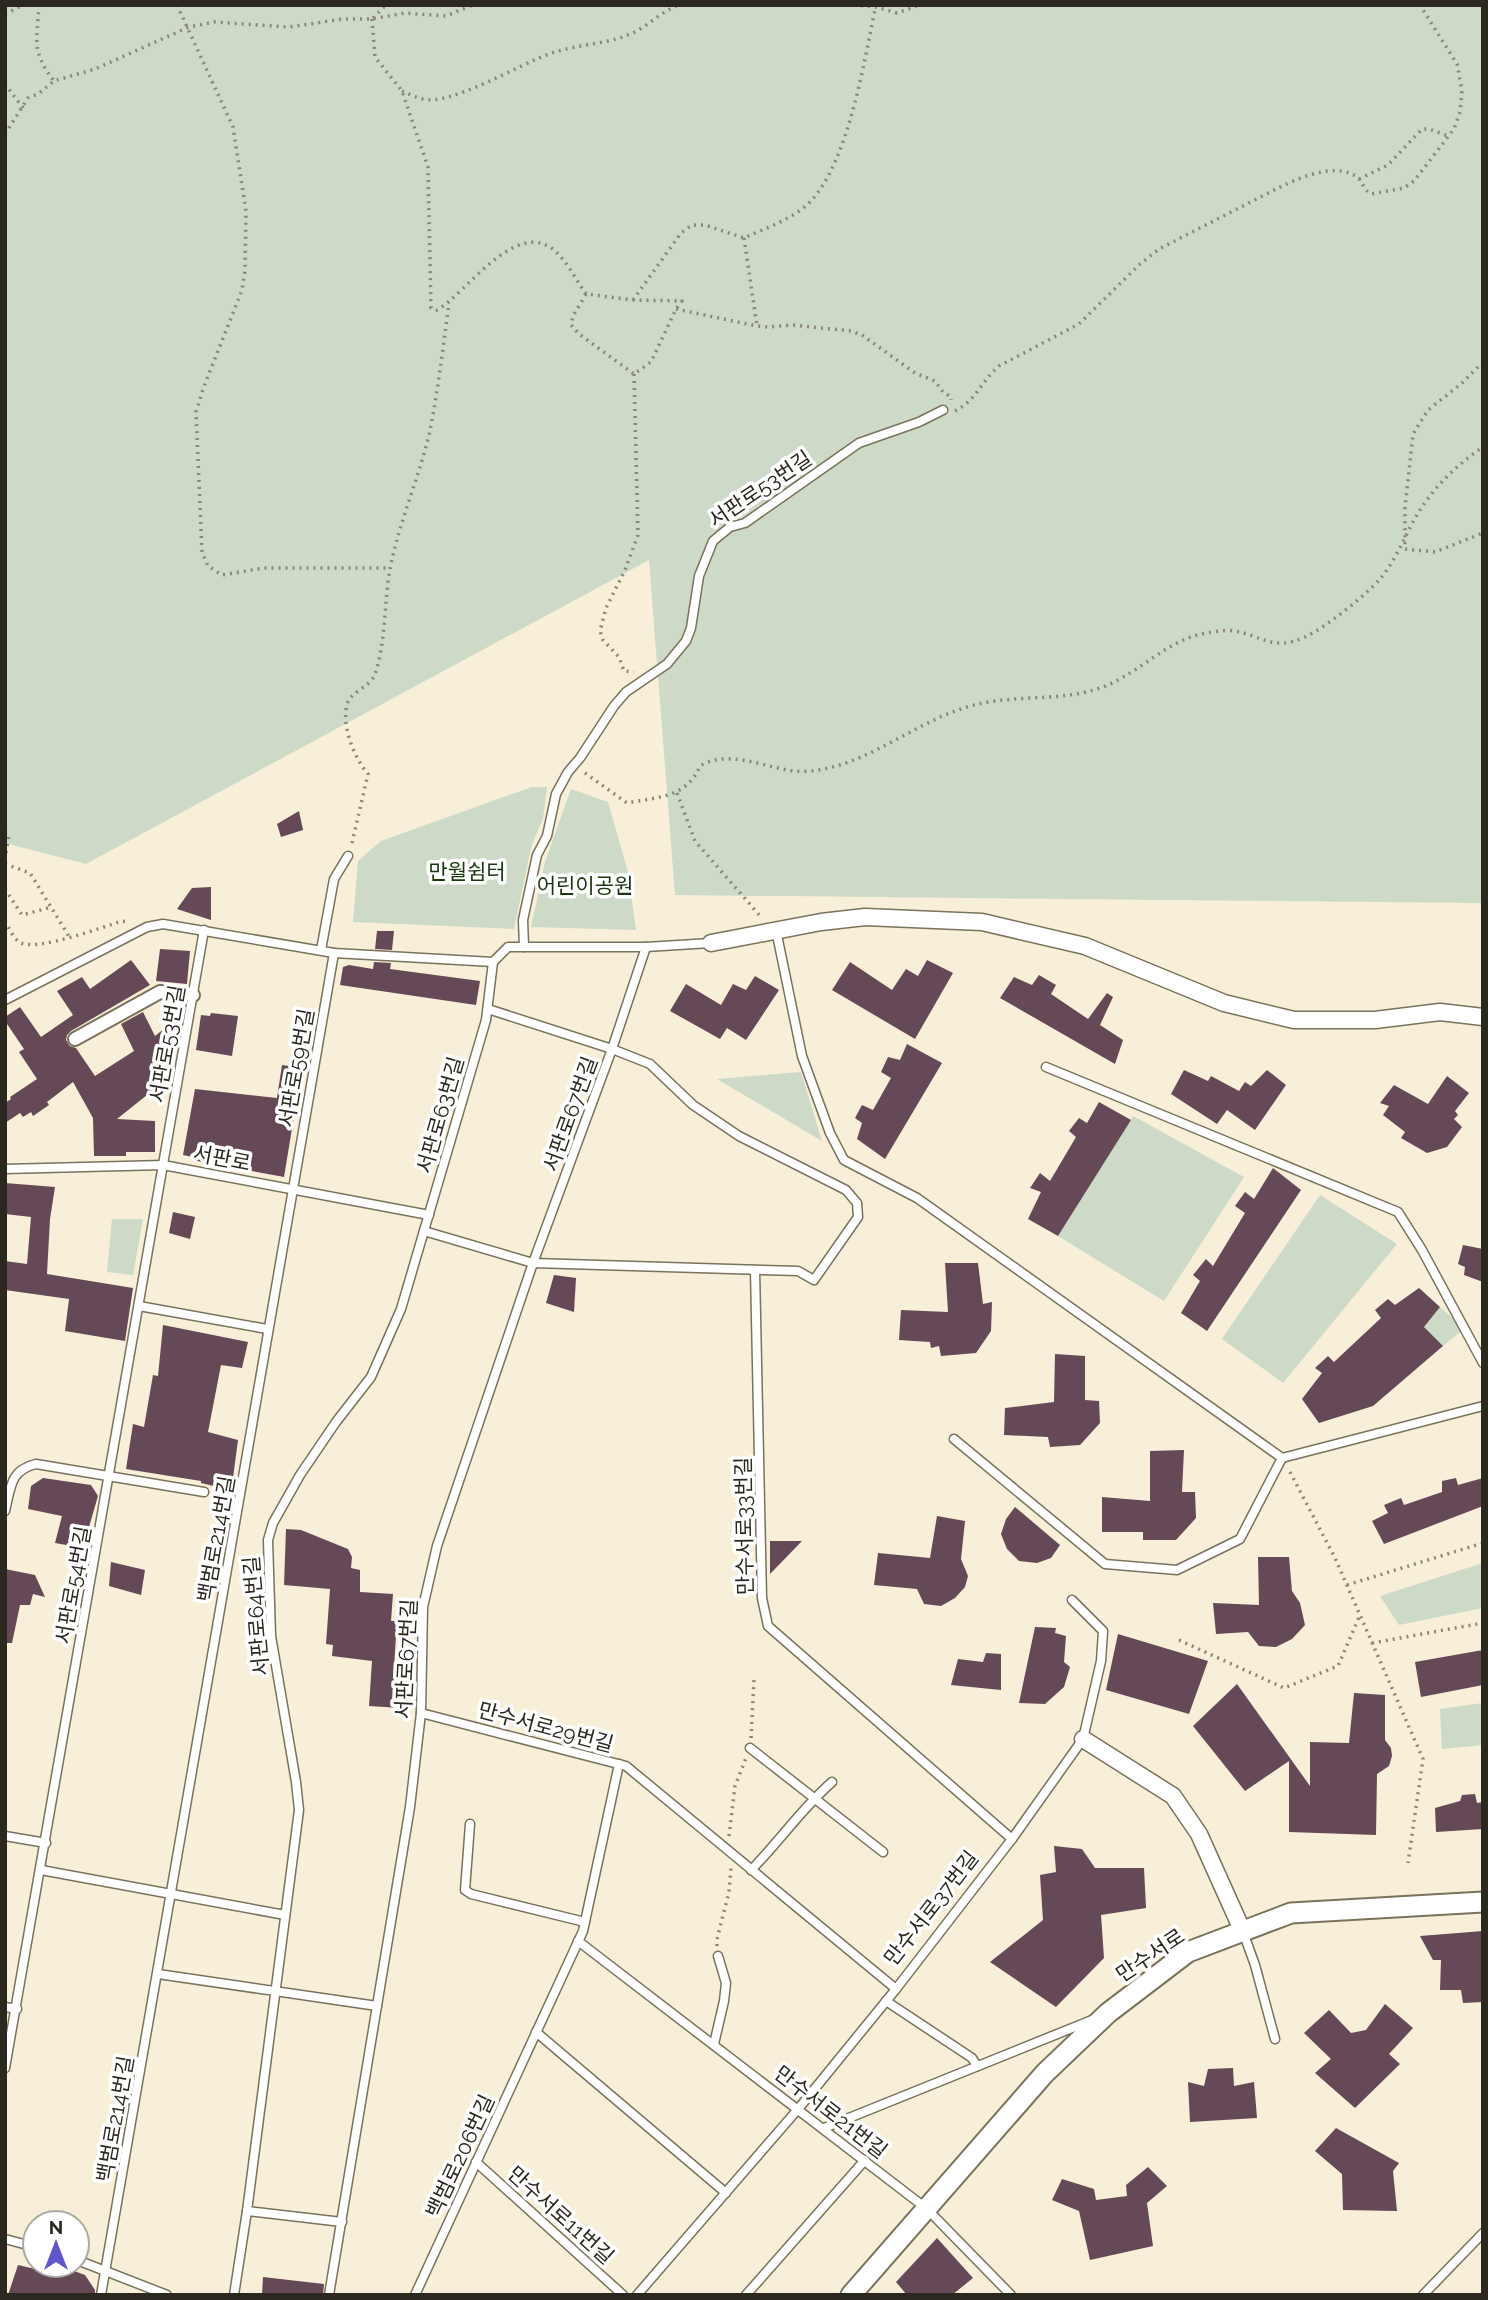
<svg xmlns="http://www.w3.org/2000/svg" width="1488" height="2300" viewBox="0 0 1488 2300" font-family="Raleway,'Noto Sans KR',sans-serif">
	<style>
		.green { fill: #ccdac7 }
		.building { fill: #654957 }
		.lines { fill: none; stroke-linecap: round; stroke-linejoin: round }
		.service-casing { stroke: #79725c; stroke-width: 11 }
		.pedestrian-casing { stroke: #79725c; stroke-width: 16 }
		.minor-casing { stroke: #79725c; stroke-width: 19 }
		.tertiary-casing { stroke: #79725c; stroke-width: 23 }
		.path { stroke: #8b8676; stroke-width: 3.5; stroke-dasharray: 2 5; stroke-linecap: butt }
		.service { stroke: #fff; stroke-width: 8 }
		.pedestrian { stroke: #fff; stroke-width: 12 }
		.minor { stroke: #fff; stroke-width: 16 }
		.tertiary { stroke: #fff; stroke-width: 19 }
		.labels { text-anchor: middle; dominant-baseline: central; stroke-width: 7; stroke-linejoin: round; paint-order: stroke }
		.street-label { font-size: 21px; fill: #2b281f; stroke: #fff }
		.park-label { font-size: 21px; fill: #1a360d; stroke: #fff }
	</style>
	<rect width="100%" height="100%" fill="#f7efd7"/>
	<g class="green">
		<path d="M5,5H1483V903L675,895L649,560L86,864L5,843Z"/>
		<path d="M532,787H547L543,819L532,844L514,929L353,922L358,861L381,841Z"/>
		<path d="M571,789L608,802L628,872L636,930L531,927L545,862Z"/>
		<path d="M801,1072L822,1141L717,1079Z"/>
		<path d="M1133,1116L1244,1177L1164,1301L1058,1236Z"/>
		<path d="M1320,1195L1397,1244L1283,1383L1222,1339Z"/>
		<path d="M112,1219H143L133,1275L107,1272Z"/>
		<path d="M1440,1307L1464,1329L1443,1346L1424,1327Z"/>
		<path d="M1483,1563V1608L1399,1625L1380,1596Z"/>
		<path d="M1483,1703V1745L1442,1749L1440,1709Z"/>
	</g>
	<g class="building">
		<path d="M299,811L303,830L281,837L277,824Z"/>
		<path d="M211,887V920L177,909L192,888Z"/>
		<path d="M377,931H394L392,950L375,949Z"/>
		<path d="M160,949L190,951L187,984L156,981Z"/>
		<path d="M131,960L150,985L71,1031L67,1035L66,1040L70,1046L76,1048L95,1076L134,1051L121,1024L143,1012L155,1036L165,1028L176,1043L169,1092L152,1091L117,1119L155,1121V1152H126V1156H94L93,1118L73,1082L47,1102L49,1105L33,1116L31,1112L23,1117L20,1113L5,1123V1103L11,1099L10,1097L37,1079L19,1052L24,1049L5,1021V1017L20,1007L41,1037L73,1015L57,991L82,977L90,989Z"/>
		<path d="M927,960L953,973L915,1039L832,990L850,962L892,990L906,969L918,976Z"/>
		<path d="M374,962L391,963L390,969L480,981L476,1005L340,985L343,967L349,965L373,969Z"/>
		<path d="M1039,975L1056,985L1051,994L1088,1019L1107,993L1113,997L1100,1025L1123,1040L1115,1064L1000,998L1014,977L1032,985Z"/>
		<path d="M755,976L779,990L746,1040L727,1028L720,1039L670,1011L686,984L721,1005L733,984L746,990Z"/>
		<path d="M211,1013L238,1016L232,1056L196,1050L201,1015L210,1016Z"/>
		<path d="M907,1044L942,1063L885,1159L857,1139L862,1123L855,1118L862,1105L873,1110L891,1078L881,1072L888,1057L900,1060Z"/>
		<path d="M282,1065L302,1068L284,1177L192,1160L193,1157L183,1155L195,1089L277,1098Z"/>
		<path d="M1184,1070L1208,1081L1211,1076L1239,1091L1245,1082L1251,1086L1267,1070L1286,1085L1255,1130L1227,1110L1217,1124L1171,1094Z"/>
		<path d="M1447,1076L1469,1093L1455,1111L1458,1115L1454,1119L1462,1127L1447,1147L1427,1153L1401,1138L1405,1132L1383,1115L1389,1106L1380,1103L1394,1085L1428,1104Z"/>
		<path d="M1099,1102L1131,1120L1058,1236L1028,1219L1041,1192L1030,1188L1040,1173L1050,1181L1076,1137L1069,1131L1079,1118L1087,1123Z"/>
		<path d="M1273,1168L1301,1190L1207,1331L1181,1313L1200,1281L1193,1275L1206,1259L1213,1266L1245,1213L1235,1206L1245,1192L1254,1199Z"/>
		<path d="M5,1183L55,1187L50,1219L47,1274L133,1288L125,1341L65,1331L69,1299L5,1290V1261L27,1264L31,1217L5,1214Z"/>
		<path d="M173,1212L195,1217L190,1239L169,1233Z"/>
		<path d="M1463,1245L1483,1249V1282L1464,1275L1465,1267L1458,1264Z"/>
		<path d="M945,1263H978L983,1304L992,1302L991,1331L976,1353L941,1356L939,1346L931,1348L930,1342L899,1340L901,1310L948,1312Z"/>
		<path d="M554,1275L576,1278L574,1312L546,1303Z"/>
		<path d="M1419,1288L1440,1307L1424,1327L1443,1346L1373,1406L1319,1423L1302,1399L1322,1373L1315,1368L1328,1356L1334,1362L1381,1318L1375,1310L1388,1299L1395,1305Z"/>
		<path d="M163,1325L248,1342L242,1368L221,1365L208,1432L238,1440L233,1478L226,1477L222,1488L201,1483V1481L126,1469L133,1424L144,1427L153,1375L158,1376Z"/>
		<path d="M1055,1354L1085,1356V1400L1099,1401L1100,1423L1080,1445L1050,1447L1048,1437L1004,1435L1005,1408L1054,1402Z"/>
		<path d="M1184,1450L1182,1492H1195L1196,1518L1176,1540H1143V1532H1102V1497L1150,1501V1451Z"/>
		<path d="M43,1478L91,1485L98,1496L89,1527L92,1528L89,1549L55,1543L62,1516L28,1509L31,1486Z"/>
		<path d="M1456,1478L1458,1485L1483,1478V1506L1384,1544L1372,1521L1388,1513L1384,1505L1401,1498L1404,1505L1442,1492V1481Z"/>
		<path d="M1015,1507L1060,1545L1051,1558L1037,1563L1019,1561L1007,1549L1001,1534L1006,1519Z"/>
		<path d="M937,1516L965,1521L961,1559L968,1576L965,1587L955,1598L941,1606L924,1604L917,1589L874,1585L878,1553L930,1558Z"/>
		<path d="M286,1529L301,1530L348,1549L352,1557L351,1568L360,1570V1592L393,1594L391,1621H397L394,1667H408L407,1692L403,1693L401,1708L369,1706L372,1661L332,1656L333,1645L326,1644L330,1589L284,1585Z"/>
		<path d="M770,1541H802L770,1574Z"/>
		<path d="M1258,1557H1289L1292,1591L1300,1603L1305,1625L1292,1639L1276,1647L1259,1646L1248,1632L1216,1634L1213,1603L1259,1605Z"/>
		<path d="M111,1562L145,1570L141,1595L109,1586Z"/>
		<path d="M5,1569L35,1575L45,1597L33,1594L30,1605H20L12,1643H5Z"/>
		<path d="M1035,1627L1056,1628L1055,1633L1066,1636L1064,1662L1070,1667L1064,1687L1045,1704L1019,1703Z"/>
		<path d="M1118,1634L1208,1661L1189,1714L1106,1690Z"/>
		<path d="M1483,1650V1685L1421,1697L1415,1662Z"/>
		<path d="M986,1653L1001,1654V1690L951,1685L958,1659L983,1662Z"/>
		<path d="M1237,1684L1310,1786V1742L1349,1743L1354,1693L1385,1695V1740L1391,1748L1392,1756L1389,1766L1377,1774L1376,1835L1289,1832V1761L1245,1791L1193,1726Z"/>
		<path d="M1475,1794L1477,1803L1483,1802V1829L1436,1832L1435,1808L1460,1801L1462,1795Z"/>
		<path d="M1054,1846L1082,1849L1095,1868H1144L1146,1908L1101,1915L1104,1958L1056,2007L990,1962L1043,1920L1040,1875L1056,1872Z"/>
		<path d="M1483,1931V2002L1463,2003L1461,1990H1440L1441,1960H1433L1420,1936Z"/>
		<path d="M1385,2004L1413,2028L1389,2054L1400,2064L1355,2108L1315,2073L1331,2059L1304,2033L1329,2010L1351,2033L1366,2030Z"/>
		<path d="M1233,2068L1234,2086L1254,2082L1257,2118L1190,2122L1188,2082L1204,2086L1208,2069Z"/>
		<path d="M1336,2128L1399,2163L1393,2171L1397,2211L1343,2210L1342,2174L1315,2151Z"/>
		<path d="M1148,2167L1167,2186L1147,2203L1153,2246L1090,2260L1079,2211L1052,2200L1062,2179L1094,2189L1096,2200L1127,2196L1126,2185Z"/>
		<path d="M937,2238L973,2278L952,2295H907L896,2282Z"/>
		<path d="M18,2265L66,2276L69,2269L85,2275L95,2290V2295H8Z"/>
		<path d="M263,2277L324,2284L323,2295H262Z"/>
	</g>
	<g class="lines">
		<g class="service-casing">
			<g id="service">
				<path d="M776,930L802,1056L830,1133L844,1160L917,1198L1282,1458L1483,1406"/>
				<path d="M524,947L523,920L537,855L547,836L556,794L568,772L580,758L614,706L626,692L667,664L686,641L691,628L699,576L713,541L730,527L745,523L859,443L919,422L943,410"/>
				<path d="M321,950L334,879L348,856"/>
				<path d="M5,1000L147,927L163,924L334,953L493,962L508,947H646L711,943"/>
				<path d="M1046,1067L1398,1212L1422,1250L1483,1363"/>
				<path d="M5,1169L163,1165L429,1215"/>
				<path d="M424,1231L533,1263L798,1271L814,1280L858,1217L857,1203L846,1190L739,1136L693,1105L650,1064L612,1049L488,1009"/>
				<path d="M755,1270L762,1598L768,1626L1012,1839"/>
				<path d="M139,1306L267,1329"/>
				<path d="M954,1439L1105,1564L1177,1570L1240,1539L1282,1458"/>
				<path d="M5,1511C11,1487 10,1470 36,1464L204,1492"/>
				<path d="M421,1713L626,1766L896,1989"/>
				<path d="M750,1748L883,1852"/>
				<path d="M470,1824L465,1890L471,1894L585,1922"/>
				<path d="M5,1836L46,1843"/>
				<path d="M41,1870L285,1915"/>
				<path d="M751,1870C779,1842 802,1808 832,1782"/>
				<path d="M1243,1932L1255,1965L1275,2039"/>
				<path d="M578,1941L927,2209L1011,2295"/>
				<path d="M158,1974L377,2006"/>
				<path d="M886,2001L972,2058L977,2066"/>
				<path d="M5,2007L17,2009"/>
				<path d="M536,2032L726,2193"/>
				<path d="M714,2044L724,2001L726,1983L718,1956"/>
				<path d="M5,2068L204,930"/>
				<path d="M824,2128L1092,2020"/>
				<path d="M476,2162L623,2295"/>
				<path d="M247,2211L342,2222"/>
				<path d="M5,2239L35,2247"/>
				<path d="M77,2260L167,2295"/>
				<path d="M101,2295L334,953"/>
				<path d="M234,2295L247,2211L299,1810L296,1782L271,1636L268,1540L273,1523L300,1475L336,1422L371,1377L401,1309L486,1020L493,962"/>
				<path d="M329,2295L410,1807L421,1713L423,1607L437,1546L533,1263L612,1049L646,947"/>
				<path d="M415,2295L583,1931L619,1764"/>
				<path d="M637,2295L799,2108L896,1989L1012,1839L1083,1739L1101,1661L1103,1631L1072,1600"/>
				<path d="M746,2295L865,2160"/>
				<path d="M1423,2295L1483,2233"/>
			</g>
		</g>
		<g class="pedestrian-casing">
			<path id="pedestrian" d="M75,1039L160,992L193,995"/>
		</g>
		<g class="minor-casing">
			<g id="minor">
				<path d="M711,943L821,922L865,917L982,922L1085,946L1224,1003L1294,1020H1375L1440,1012L1483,1017"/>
				<path d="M1083,1739L1173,1796L1199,1834L1243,1932"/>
			</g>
		</g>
		<g class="tertiary-casing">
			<path id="tertiary" d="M851,2295L1045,2073L1108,2013L1188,1952L1291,1913L1483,1902"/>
		</g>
		<g class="path">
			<path d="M39,5C37,41 31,51 54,81"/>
			<path d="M177,5L233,127L246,211L245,271L242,290L203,389L196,412L202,552L208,566L222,575L264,568H390"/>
			<path d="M854,5L876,7L897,13L920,5"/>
			<path d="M5,14L23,5"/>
			<path d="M373,18L386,5"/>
			<path d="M372,19L375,57L402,91L428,167L431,308L437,310C466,294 515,218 554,250C567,261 576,280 586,294L633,300L682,301L676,309L651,362L634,374"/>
			<path d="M5,84L23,108"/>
			<path d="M402,91C409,94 416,98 423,99C451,106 520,64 549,54C576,44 606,45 633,33C649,25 662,11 679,5"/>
			<path d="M5,134L28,98L38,94L54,81L95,69L189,27L214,22L289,27L343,19H372L405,13L446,16L473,5"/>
			<path d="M1359,179L1388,165L1422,129H1429L1448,136"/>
			<path d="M744,238L757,326"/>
			<path d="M586,294L573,316L571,325L579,334L634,374"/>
			<path d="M633,300L681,233L692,225H705L744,238C766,228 793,219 810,202C849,161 864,61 876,5"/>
			<path d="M676,309L757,326L768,327L792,325L851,331L862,335L915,373L935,381L943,392L951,397V400"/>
			<path d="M1483,362L1461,384L1428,410L1413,434L1405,508V549L1435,552L1483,533"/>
			<path d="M634,374L638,535L625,570L606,608L600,631L603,640L619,657L624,671L634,672"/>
			<path d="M955,411C977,400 981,381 999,366L1079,324L1140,264L1159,249L1276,189C1297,179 1334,161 1357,177C1363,182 1363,189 1371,194L1404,188L1414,181L1454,129L1460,112L1462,91L1457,64L1420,5"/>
			<path d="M585,773L627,803C657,797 687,798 700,766C727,749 764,767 793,771C803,772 814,771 824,769C874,759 916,723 964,708C1008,693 1057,703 1100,688C1135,676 1162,645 1197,635C1207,633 1224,629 1234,631C1262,635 1272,652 1305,637C1325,628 1366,595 1380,579C1397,559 1406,532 1420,510C1435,486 1459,463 1483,447"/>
			<path d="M677,793L695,841L761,917"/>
			<path d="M5,832L9,835L5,858"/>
			<path d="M352,843L368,774C355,759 341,726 347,705C350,691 370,688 375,674C386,643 384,602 390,569C399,523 418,480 429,435C438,392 443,347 449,303"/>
			<path d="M5,864L30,873L70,938"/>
			<path d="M5,889L22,915L52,907"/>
			<path d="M5,921C9,928 14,940 21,943C38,951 103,927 122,921L128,922"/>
			<path d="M1290,1472L1335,1558L1423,1759L1408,1863"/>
			<path d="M1347,1585L1483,1543"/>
			<path d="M1179,1640L1284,1688L1338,1666L1360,1615"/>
			<path d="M1372,1643L1483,1623"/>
			<path d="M751,1738L754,1680"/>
			<path d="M729,1836L735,1786L746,1758"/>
			<path d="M717,1946V1939L729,1892L731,1868"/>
		</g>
		<use href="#service" class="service"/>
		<use href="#pedestrian" class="pedestrian"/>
		<use href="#minor" class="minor"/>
		<use href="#tertiary" class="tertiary"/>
	</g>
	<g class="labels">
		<g class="street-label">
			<text transform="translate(760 489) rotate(-34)">서판로53번길</text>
			<text transform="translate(167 1044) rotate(-80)">서판로53번길</text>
			<text transform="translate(296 1068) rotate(-80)">서판로59번길</text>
			<text transform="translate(570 1114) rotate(-70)">서판로67번길</text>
			<text transform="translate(440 1115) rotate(-74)">서판로63번길</text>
			<text transform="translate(222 1158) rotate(11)">서판로</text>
			<text transform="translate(744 1526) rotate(-91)">만수서로33번길</text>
			<text transform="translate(216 1539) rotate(-80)">백범로214번길</text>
			<text transform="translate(73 1585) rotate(-80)">서판로54번길</text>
			<text transform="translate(256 1616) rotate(-95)">서판로64번길</text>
			<text transform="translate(406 1659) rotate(-87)">서판로67번길</text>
			<text transform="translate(546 1727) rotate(15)">만수서로29번길</text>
			<text transform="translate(931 1908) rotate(-52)">만수서로37번길</text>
			<text transform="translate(1150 1955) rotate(-34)">만수서로</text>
			<text transform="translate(831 2112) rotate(38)">만수서로21번길</text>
			<text transform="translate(115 2119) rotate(-80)">백범로214번길</text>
			<text transform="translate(460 2156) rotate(-65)">백범로206번길</text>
			<text transform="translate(561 2215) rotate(42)">만수서로11번길</text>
		</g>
		<g class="park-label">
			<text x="467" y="871">만월쉼터</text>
			<text x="585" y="885">어린이공원</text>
		</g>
	</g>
	<rect width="1488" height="2300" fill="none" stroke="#2b281f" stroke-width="14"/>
	<g transform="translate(56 2244)"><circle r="33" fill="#ffffff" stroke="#aaa9a5" stroke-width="2"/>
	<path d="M0-5L12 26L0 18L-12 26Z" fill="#6256cf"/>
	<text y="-10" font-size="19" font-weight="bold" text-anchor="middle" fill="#2b281f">N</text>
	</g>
</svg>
